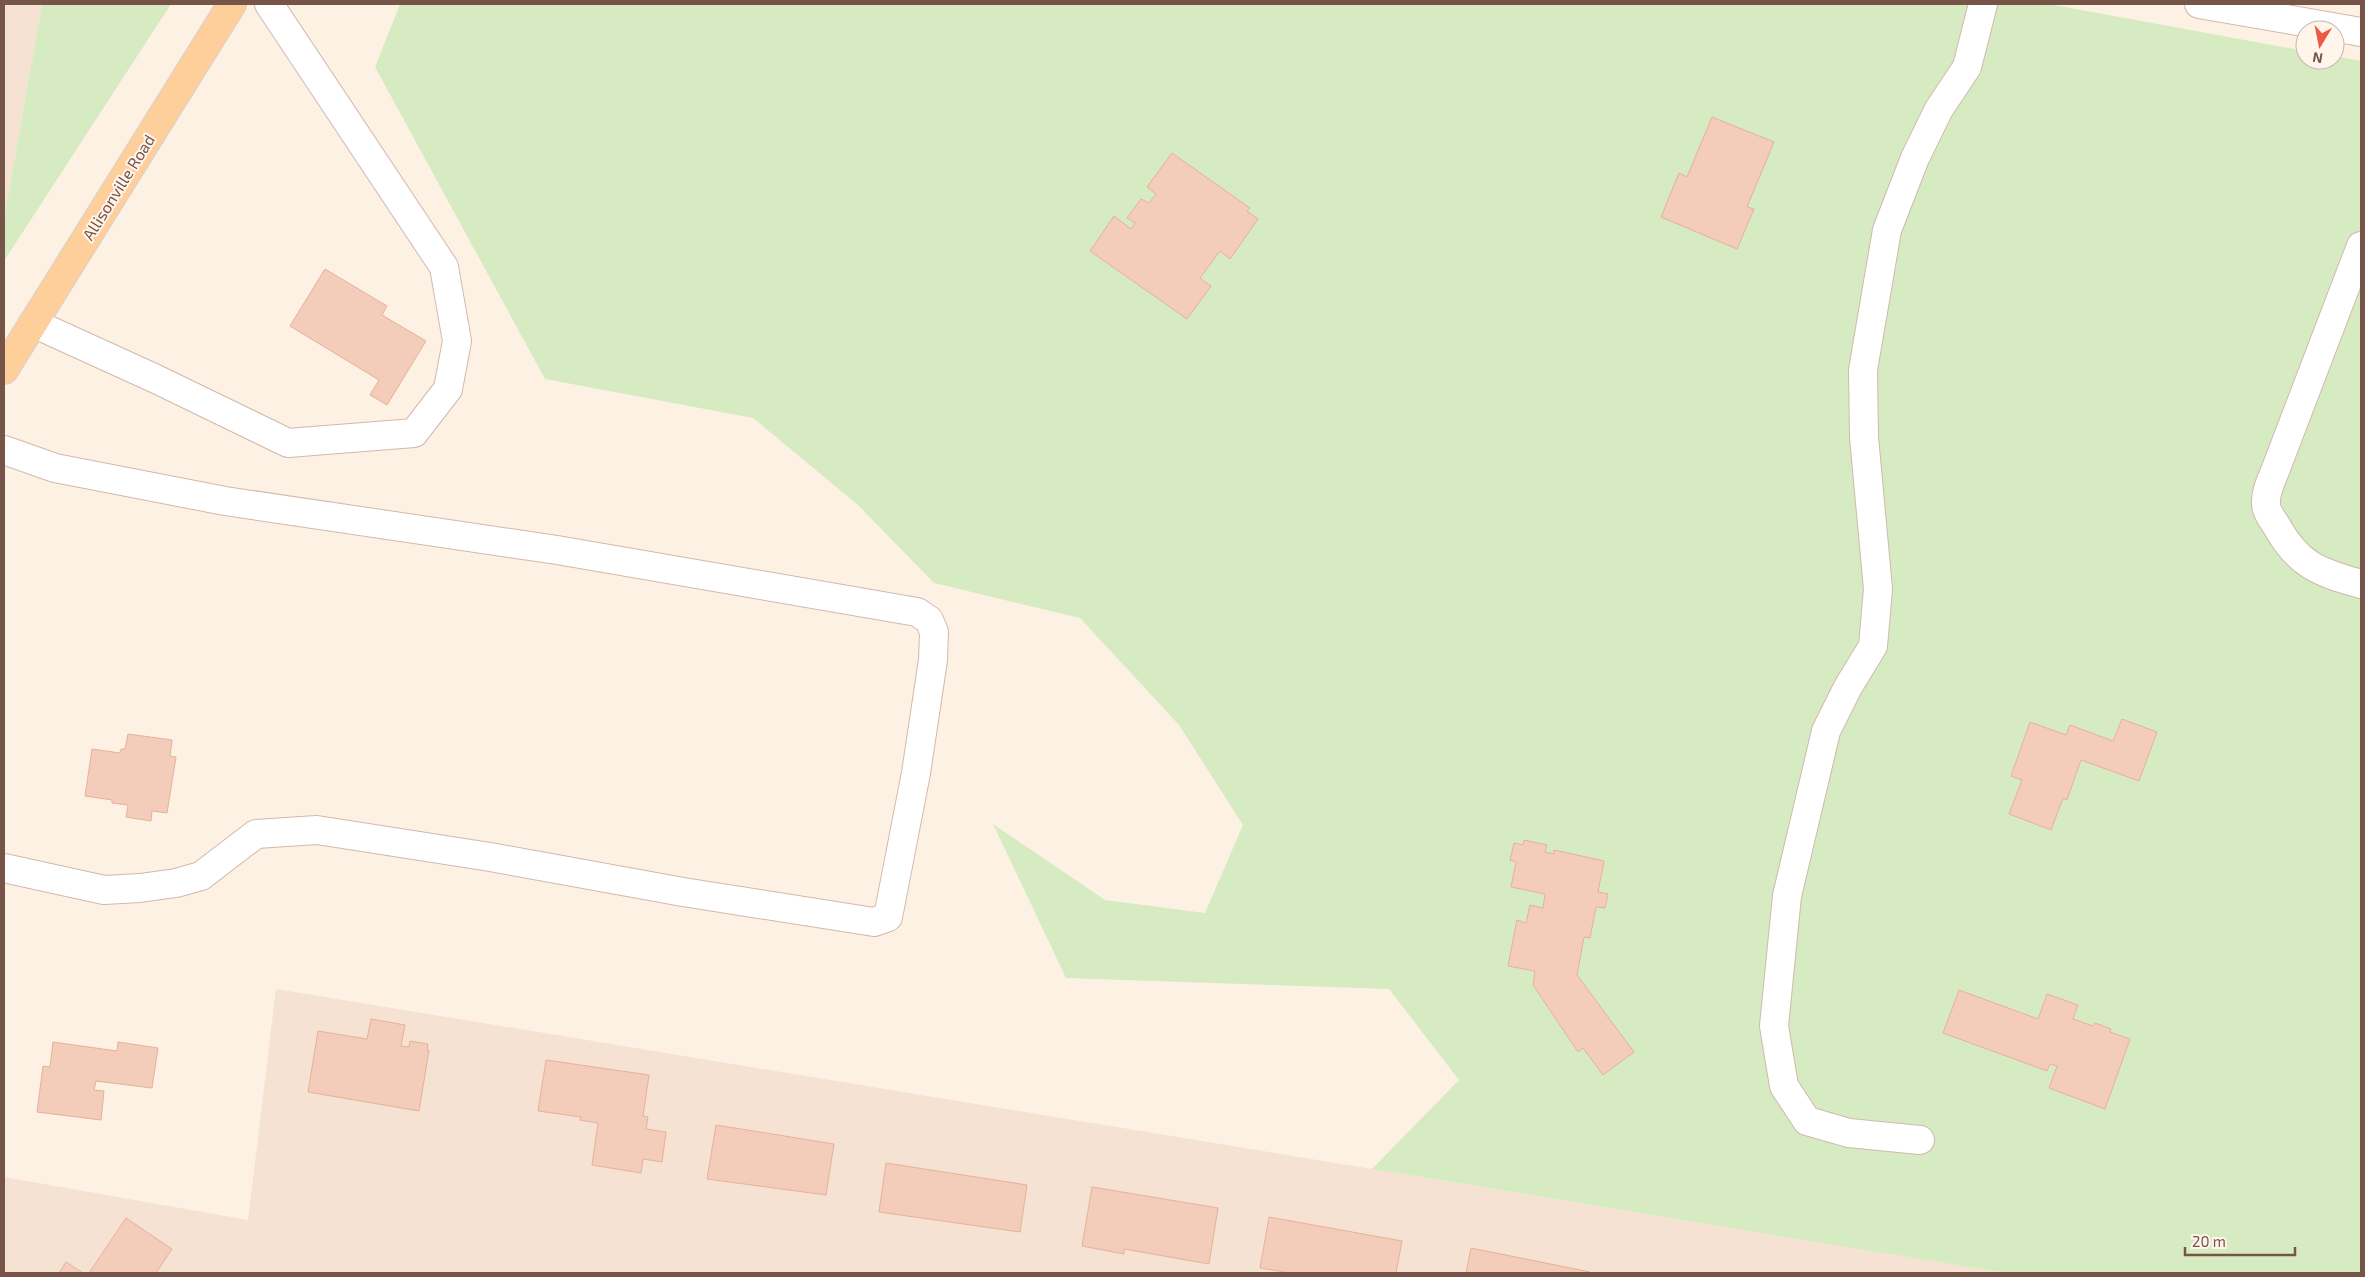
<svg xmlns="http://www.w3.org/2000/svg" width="2365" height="1277" viewBox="0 0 2365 1277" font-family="'Exo 2',sans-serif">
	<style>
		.residential { fill: #f5e2d2 }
		.green { fill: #d7ebc2 }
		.building { fill: #f4ccba; stroke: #e7b09a }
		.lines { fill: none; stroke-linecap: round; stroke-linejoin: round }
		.minor-casing { stroke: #d1b9ac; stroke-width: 30 }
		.major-casing { stroke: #d9cfcc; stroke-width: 30 }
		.minor { stroke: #fff; stroke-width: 28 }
		.major { stroke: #fecf9a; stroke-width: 28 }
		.labels { text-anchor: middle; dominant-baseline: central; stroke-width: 4; stroke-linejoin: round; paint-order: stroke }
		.street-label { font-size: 16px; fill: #775448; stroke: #fff5eb }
	</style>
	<rect width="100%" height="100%" fill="#fdf1e4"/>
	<g class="residential">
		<path d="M4,4H42L4,219Z"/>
		<path d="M276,989L2005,1273H4V1177L248,1220Z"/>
	</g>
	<g class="green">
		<path d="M42,4H171L4,261V219Z"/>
		<path d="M400,4H2049L2305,51V60H2335V56L2361,61V1273H2005L1372,1169L1459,1080L1389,989L1066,978L993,824L1105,900L1205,913L1243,825L1179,725L1080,618L934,583L858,505L753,418L545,379L375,67Z"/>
	</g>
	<g class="building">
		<path d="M1712,117L1774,142L1747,207L1754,209L1737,249L1661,217L1679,173L1687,177Z"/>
		<path d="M1172,153L1250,208L1247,211L1258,219L1230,259L1220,251L1200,278L1211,286L1187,319L1090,251L1114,216L1131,229L1135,223L1127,218L1141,199L1149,203L1156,194L1147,187Z"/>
		<path d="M325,269L387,306L382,315L426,341L387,405L370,395L379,380L290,326Z"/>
		<path d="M2122,719L2157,732L2139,781L2081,760L2067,800L2063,798L2051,830L2009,814L2022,780L2011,776L2030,722L2066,735L2070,725L2113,741Z"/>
		<path d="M128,734L172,740L170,756L176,757L167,813L152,811L151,821L126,817L128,805L112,803V800L85,796L92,749L120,753L121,749H125Z"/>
		<path d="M1524,840L1547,845L1545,852L1554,854V850L1604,861L1598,892L1608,894L1605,908L1596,907L1590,938L1584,937L1577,975L1634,1052L1603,1075L1583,1048L1578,1052L1533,985L1535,971L1508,966L1517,920L1526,923L1530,905L1543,908L1545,894L1511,887L1516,862L1510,860L1514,843L1523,845Z"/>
		<path d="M1959,990L2038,1019L2047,994L2078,1005L2073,1019L2093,1026L2095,1023L2111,1029L2110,1032L2130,1039L2105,1109L2049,1088L2057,1066L2050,1064L2047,1071L1943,1033Z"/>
		<path d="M371,1019L405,1025L401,1046L409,1047L410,1041L428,1044L427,1050H429L419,1111L308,1092L318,1031L367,1039Z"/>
		<path d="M53,1042L117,1051L118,1042L158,1048L152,1088L96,1081L94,1090L104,1091L101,1120L37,1112L43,1066L50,1067Z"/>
		<path d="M546,1060L649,1075L643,1116L648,1117L646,1129L666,1132L662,1162L643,1159L641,1173L592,1165L598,1123L580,1120L581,1117L538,1111Z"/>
		<path d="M716,1125L834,1144L826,1195L707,1179Z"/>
		<path d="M886,1163L1027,1185L1020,1232L879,1212Z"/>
		<path d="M1092,1187L1218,1208L1209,1264L1124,1249V1254L1082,1246Z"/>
		<path d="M1269,1217L1402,1241L1396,1273H1290L1260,1268Z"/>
		<path d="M126,1218L172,1249L156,1273H89Z"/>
		<path d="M1471,1248L1590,1272L1589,1273H1466Z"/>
		<path d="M66,1262L83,1273H59Z"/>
	</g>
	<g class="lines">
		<g class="minor-casing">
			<g id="minor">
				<path d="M2199,4L2361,32"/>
				<path d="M2361,246L2275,471C2271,481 2265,493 2266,504C2266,511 2272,519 2276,525C2298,565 2318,572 2361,584"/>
				<path d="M33,323L156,379L288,443L414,433L448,389L457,341L444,267L269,4"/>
				<path d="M4,450L55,468L225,501L557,550L917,612L929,620L934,632L933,660L916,773L888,917L874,922L683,892L490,857L317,830L256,834L201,876L176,883L140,888L104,890L4,868"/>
				<path d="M1920,1140L1849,1133L1807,1121L1784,1086L1774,1026L1787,896L1826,731L1848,687L1873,646L1878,589L1864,437L1863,370L1887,230L1915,158L1939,109L1967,67L1983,4"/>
			</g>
		</g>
		<g class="major-casing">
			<path id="major" d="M4,370L232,4"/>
		</g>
		<use href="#minor" class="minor"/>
		<use href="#major" class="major"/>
	</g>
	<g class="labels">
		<g class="street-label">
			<text transform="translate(118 187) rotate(-58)">Allisonville Road</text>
		</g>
	</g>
	<rect width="2365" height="1277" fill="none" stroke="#775448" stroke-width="10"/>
	<g transform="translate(2320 45) rotate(190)"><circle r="24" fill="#fff5eb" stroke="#c9b5aa"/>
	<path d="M0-4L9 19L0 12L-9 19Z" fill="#ec5944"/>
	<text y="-8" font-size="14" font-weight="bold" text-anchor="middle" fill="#775448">N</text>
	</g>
	<path d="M2185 1247v8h110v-8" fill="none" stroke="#775448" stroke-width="2.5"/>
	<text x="2192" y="1247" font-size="15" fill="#775448" stroke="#fff5eb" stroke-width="4" paint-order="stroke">20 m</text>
</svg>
